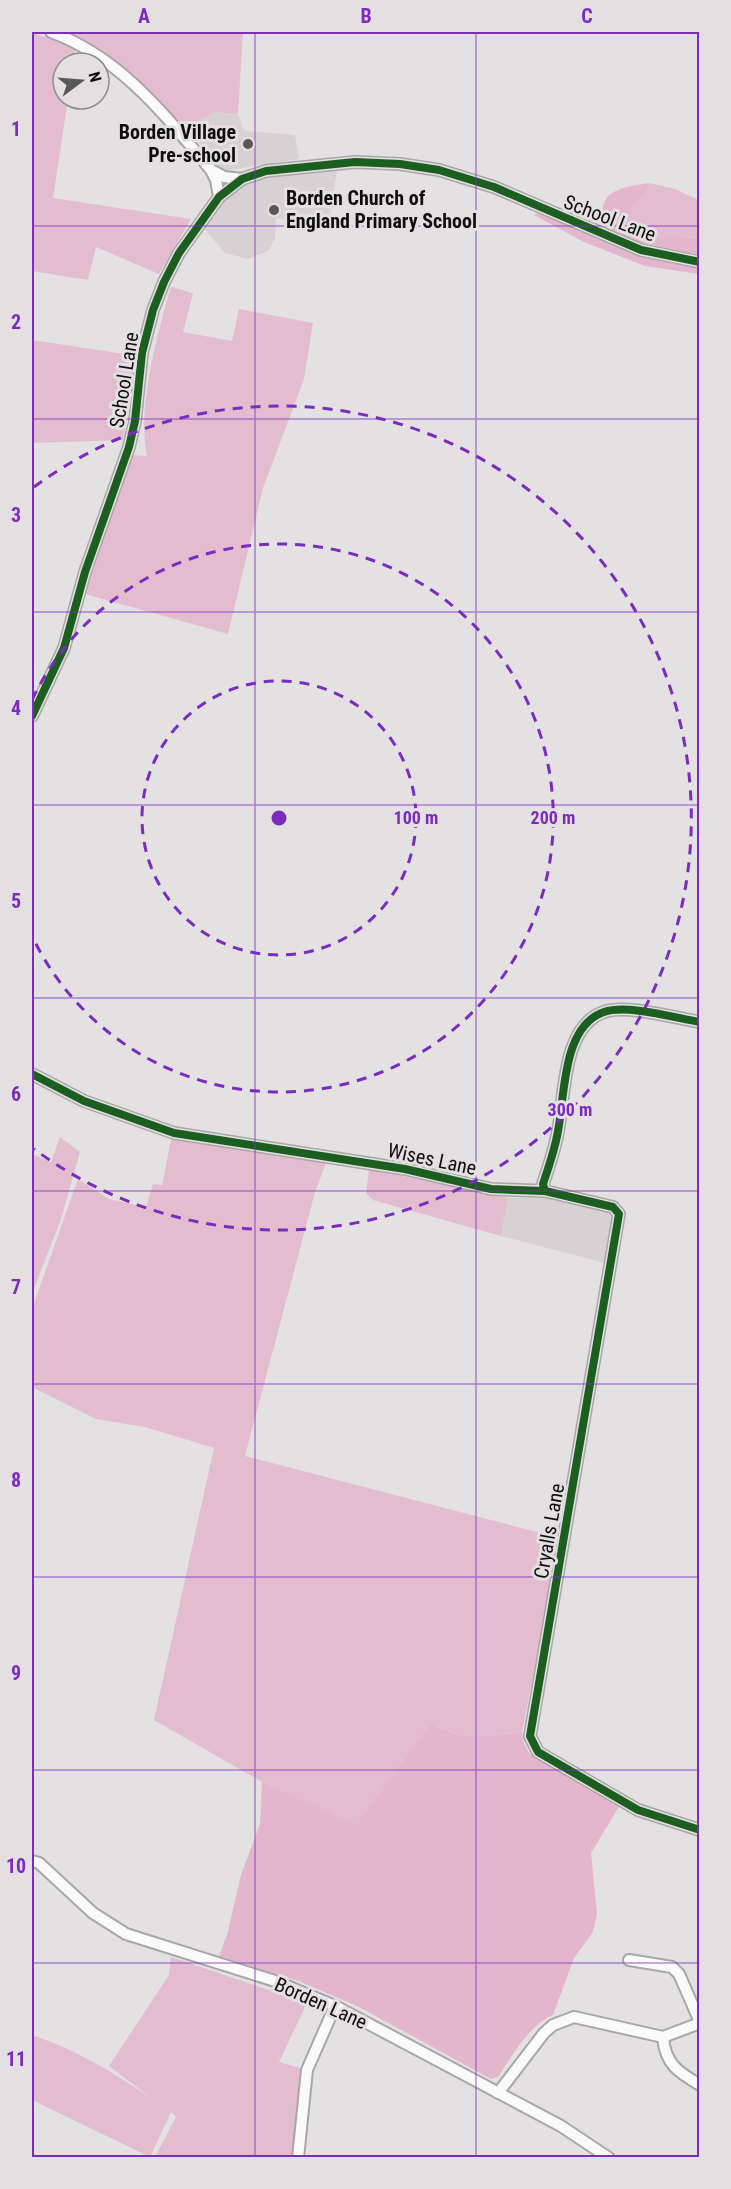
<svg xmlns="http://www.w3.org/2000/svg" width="731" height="2189" viewBox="0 0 731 2189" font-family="'Roboto Condensed',sans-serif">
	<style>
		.built { fill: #d8d1d4 }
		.green { fill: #e3bdcf }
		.forest { fill: #e4b6cd }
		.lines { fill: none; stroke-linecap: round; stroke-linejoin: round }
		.minor-casing { stroke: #a8a6a7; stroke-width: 14 }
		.minor { stroke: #fbfafb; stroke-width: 10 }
		.cycleway-casing { stroke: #e4e0e2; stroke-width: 11 }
		.cycleway { stroke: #1b5e20; stroke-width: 8 }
		.grid { fill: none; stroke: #7b2cbf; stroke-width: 1.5; stroke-opacity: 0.55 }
		.ring { fill: none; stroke: #7b2cbf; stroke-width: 3; stroke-dasharray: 10 8 }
		.poi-dot { fill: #595859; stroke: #e4e0e2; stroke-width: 2 }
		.labels { text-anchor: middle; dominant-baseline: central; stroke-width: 6; stroke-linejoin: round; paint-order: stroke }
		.poi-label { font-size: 20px; font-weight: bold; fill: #0f0e0f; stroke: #e4e0e2; text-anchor: end }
		.street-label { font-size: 20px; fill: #0f0e0f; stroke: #e4e0e2 }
		.centre { fill: #7b2cbf; stroke: #e4e0e2; stroke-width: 3 }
		.ring-label { font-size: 18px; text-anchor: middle; font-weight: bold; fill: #7b2cbf; stroke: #e4e0e2; stroke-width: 6; stroke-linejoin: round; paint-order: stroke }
		.neatline { fill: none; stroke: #7b2cbf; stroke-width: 2 }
		.grid-label { font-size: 20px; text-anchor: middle; font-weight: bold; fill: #7b2cbf }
	</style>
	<rect width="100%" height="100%" fill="#e3e1e2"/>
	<g class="built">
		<path d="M214,112L238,114L244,131L295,135L299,159L223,171L188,130Z"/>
		<path d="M327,170L337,171L328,229L276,218L275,239L268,251L248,259L225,253L204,228L224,201L247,182L262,176Z"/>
		<path d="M508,1198H552L606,1209L612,1217L605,1263L501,1236Z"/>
	</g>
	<g class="green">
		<path d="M66,32H243L238,114L214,112L182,134L150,94Z"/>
		<path d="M32,33L58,41L75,50L73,63H63V99H68L53,198L191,219L159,274L96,247L88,280L32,271Z"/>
		<path d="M649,183L675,189L699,200V239C672,233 655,245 631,223V207L646,193Z"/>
		<path d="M171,287L193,293L183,332L232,341L239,309L313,323L304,379L263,488L228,634L85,594L127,462L132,455L147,456C137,408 157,335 171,287Z"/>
		<path d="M32,340L138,356L123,440L32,443Z"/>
		<path d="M60,1137L80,1152L61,1219L32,1294V1154L51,1162Z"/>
		<path d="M176,1138L326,1163L315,1192L245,1456L560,1538L522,1732C488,1736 462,1742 431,1723L356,1826L262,1782L154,1720L214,1448L145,1427L96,1419L32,1387V1309L78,1179L109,1199L146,1207L153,1184L162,1185L171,1140Z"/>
		<path d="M369,1169L508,1198L501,1236L373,1200L366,1193Z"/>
		<path d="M171,1957L307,2003L279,2062L300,2068L298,2134L294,2157H155L176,2117L171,2112L150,2157L32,2100V2035C77,2050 111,2071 151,2098L109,2066L169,1975Z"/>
	</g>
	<g class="forest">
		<path d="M649,183L646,193L631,207V223C655,245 672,233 699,239V255L624,239L600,226C602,220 601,213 603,206C607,187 634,186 649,183Z"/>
		<path d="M542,212L638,255L699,265V274L645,266L584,242L534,215Z"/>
		<path d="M431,1723C461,1742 488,1736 522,1732L524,1743L530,1754L620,1805L591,1853L597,1914L593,1932L574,1958L553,2015C530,2024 511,2057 498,2077L491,2079L359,2007L301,1982L219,1956L227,1935L241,1875L260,1824L262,1782L356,1825Z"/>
	</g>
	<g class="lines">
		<g class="minor-casing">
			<g id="minor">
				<path d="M51,32C120,57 165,115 211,170L216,180L219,197"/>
				<path d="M211,170L224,177L242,179"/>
				<path d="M32,716L64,648L85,572L129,447L135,421L142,353L153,310L164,282L179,253L219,197L242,179L266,171L355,162L400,164L439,170L494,187L641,250L700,262"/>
				<path d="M32,1074L84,1101L174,1133L405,1169L491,1189L545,1191L543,1184C549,1166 555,1149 558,1131C565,1096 562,1026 604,1012C627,1004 675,1018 700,1022"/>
				<path d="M545,1191L613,1207L619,1214L530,1736L538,1752L638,1810L700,1830"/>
				<path d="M32,1861L39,1863L93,1913L126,1934L275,1981L335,2006L561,2126L609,2158"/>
				<path d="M629,1960L672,1967L679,1974L700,2022"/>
				<path d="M663,2037C665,2064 678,2072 700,2085"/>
				<path d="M498,2093L544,2033L553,2025L574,2017L663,2037L700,2023"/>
				<path d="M298,2158L307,2070L335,2006"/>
			</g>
		</g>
		<use href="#minor" class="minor"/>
		<g class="cycleway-casing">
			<g id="cycleway">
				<path d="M32,716L64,648L85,572L129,447L135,421L142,353L153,310L164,282L179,253L219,197L242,179L266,171L355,162L400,164L439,170L494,187L641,250L700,262"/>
				<path d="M32,1074L84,1101L174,1133L405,1169L491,1189L545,1191L543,1184C549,1166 555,1149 558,1131C565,1096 562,1026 604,1012C627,1004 675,1018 700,1022"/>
				<path d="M545,1191L613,1207L619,1214L530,1736L538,1752L638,1810L700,1830"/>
			</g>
		</g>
		<use href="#cycleway" class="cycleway"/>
	</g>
	<path class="grid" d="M255,32V2158M476,32V2158M32,226H700M32,419H700M32,612H700M32,805H700M32,998H700M32,1191H700M32,1384H700M32,1577H700M32,1770H700M32,1963H700"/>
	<g class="ring">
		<circle cx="279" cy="818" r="137"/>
		<path d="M32 700A274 274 0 1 1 32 936"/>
		<path d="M34 487A412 412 0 1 1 34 1149"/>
	</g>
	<g class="poi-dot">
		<circle cx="248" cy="144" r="6"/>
		<circle cx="274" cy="210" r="6"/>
	</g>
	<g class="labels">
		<g class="poi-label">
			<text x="236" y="132">Borden Village<tspan x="236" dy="23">Pre-school</tspan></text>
			<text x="286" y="198" text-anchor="start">Borden Church of<tspan x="286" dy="23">England Primary School</tspan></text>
		</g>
		<g class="street-label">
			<text transform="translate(610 218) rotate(21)">School Lane</text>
			<text transform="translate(124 380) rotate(-81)">School Lane</text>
			<text transform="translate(432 1159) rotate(12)">Wises Lane</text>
			<text transform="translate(549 1531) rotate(-80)">Cryalls Lane</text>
			<text transform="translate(321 2003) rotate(24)">Borden Lane</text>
		</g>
	</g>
	<circle cx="279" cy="818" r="9" class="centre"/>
	<g class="ring-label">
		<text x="416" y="824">100 m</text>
		<text x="553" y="824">200 m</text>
		<text x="570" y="1116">300 m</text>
	</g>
	<rect width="731" height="2189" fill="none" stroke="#e4e0e2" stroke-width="66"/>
	<g transform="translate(81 81) rotate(74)"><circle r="28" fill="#e4e0e2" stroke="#8f8c8e" stroke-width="1.5"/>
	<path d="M0-4.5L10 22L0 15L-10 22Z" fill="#595859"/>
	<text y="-9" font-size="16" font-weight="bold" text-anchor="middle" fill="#0f0e0f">N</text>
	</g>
	<rect x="33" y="33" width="665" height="2123" class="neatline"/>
	<g class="grid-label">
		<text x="144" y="23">A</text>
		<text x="366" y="23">B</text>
		<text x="587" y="23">C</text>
		<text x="16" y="136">1</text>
		<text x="16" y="329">2</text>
		<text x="16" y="522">3</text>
		<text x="16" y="715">4</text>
		<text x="16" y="908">5</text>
		<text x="16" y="1101">6</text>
		<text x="16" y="1294">7</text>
		<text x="16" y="1487">8</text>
		<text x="16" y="1680">9</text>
		<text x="16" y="1873">10</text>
		<text x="16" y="2066">11</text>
	</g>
</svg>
